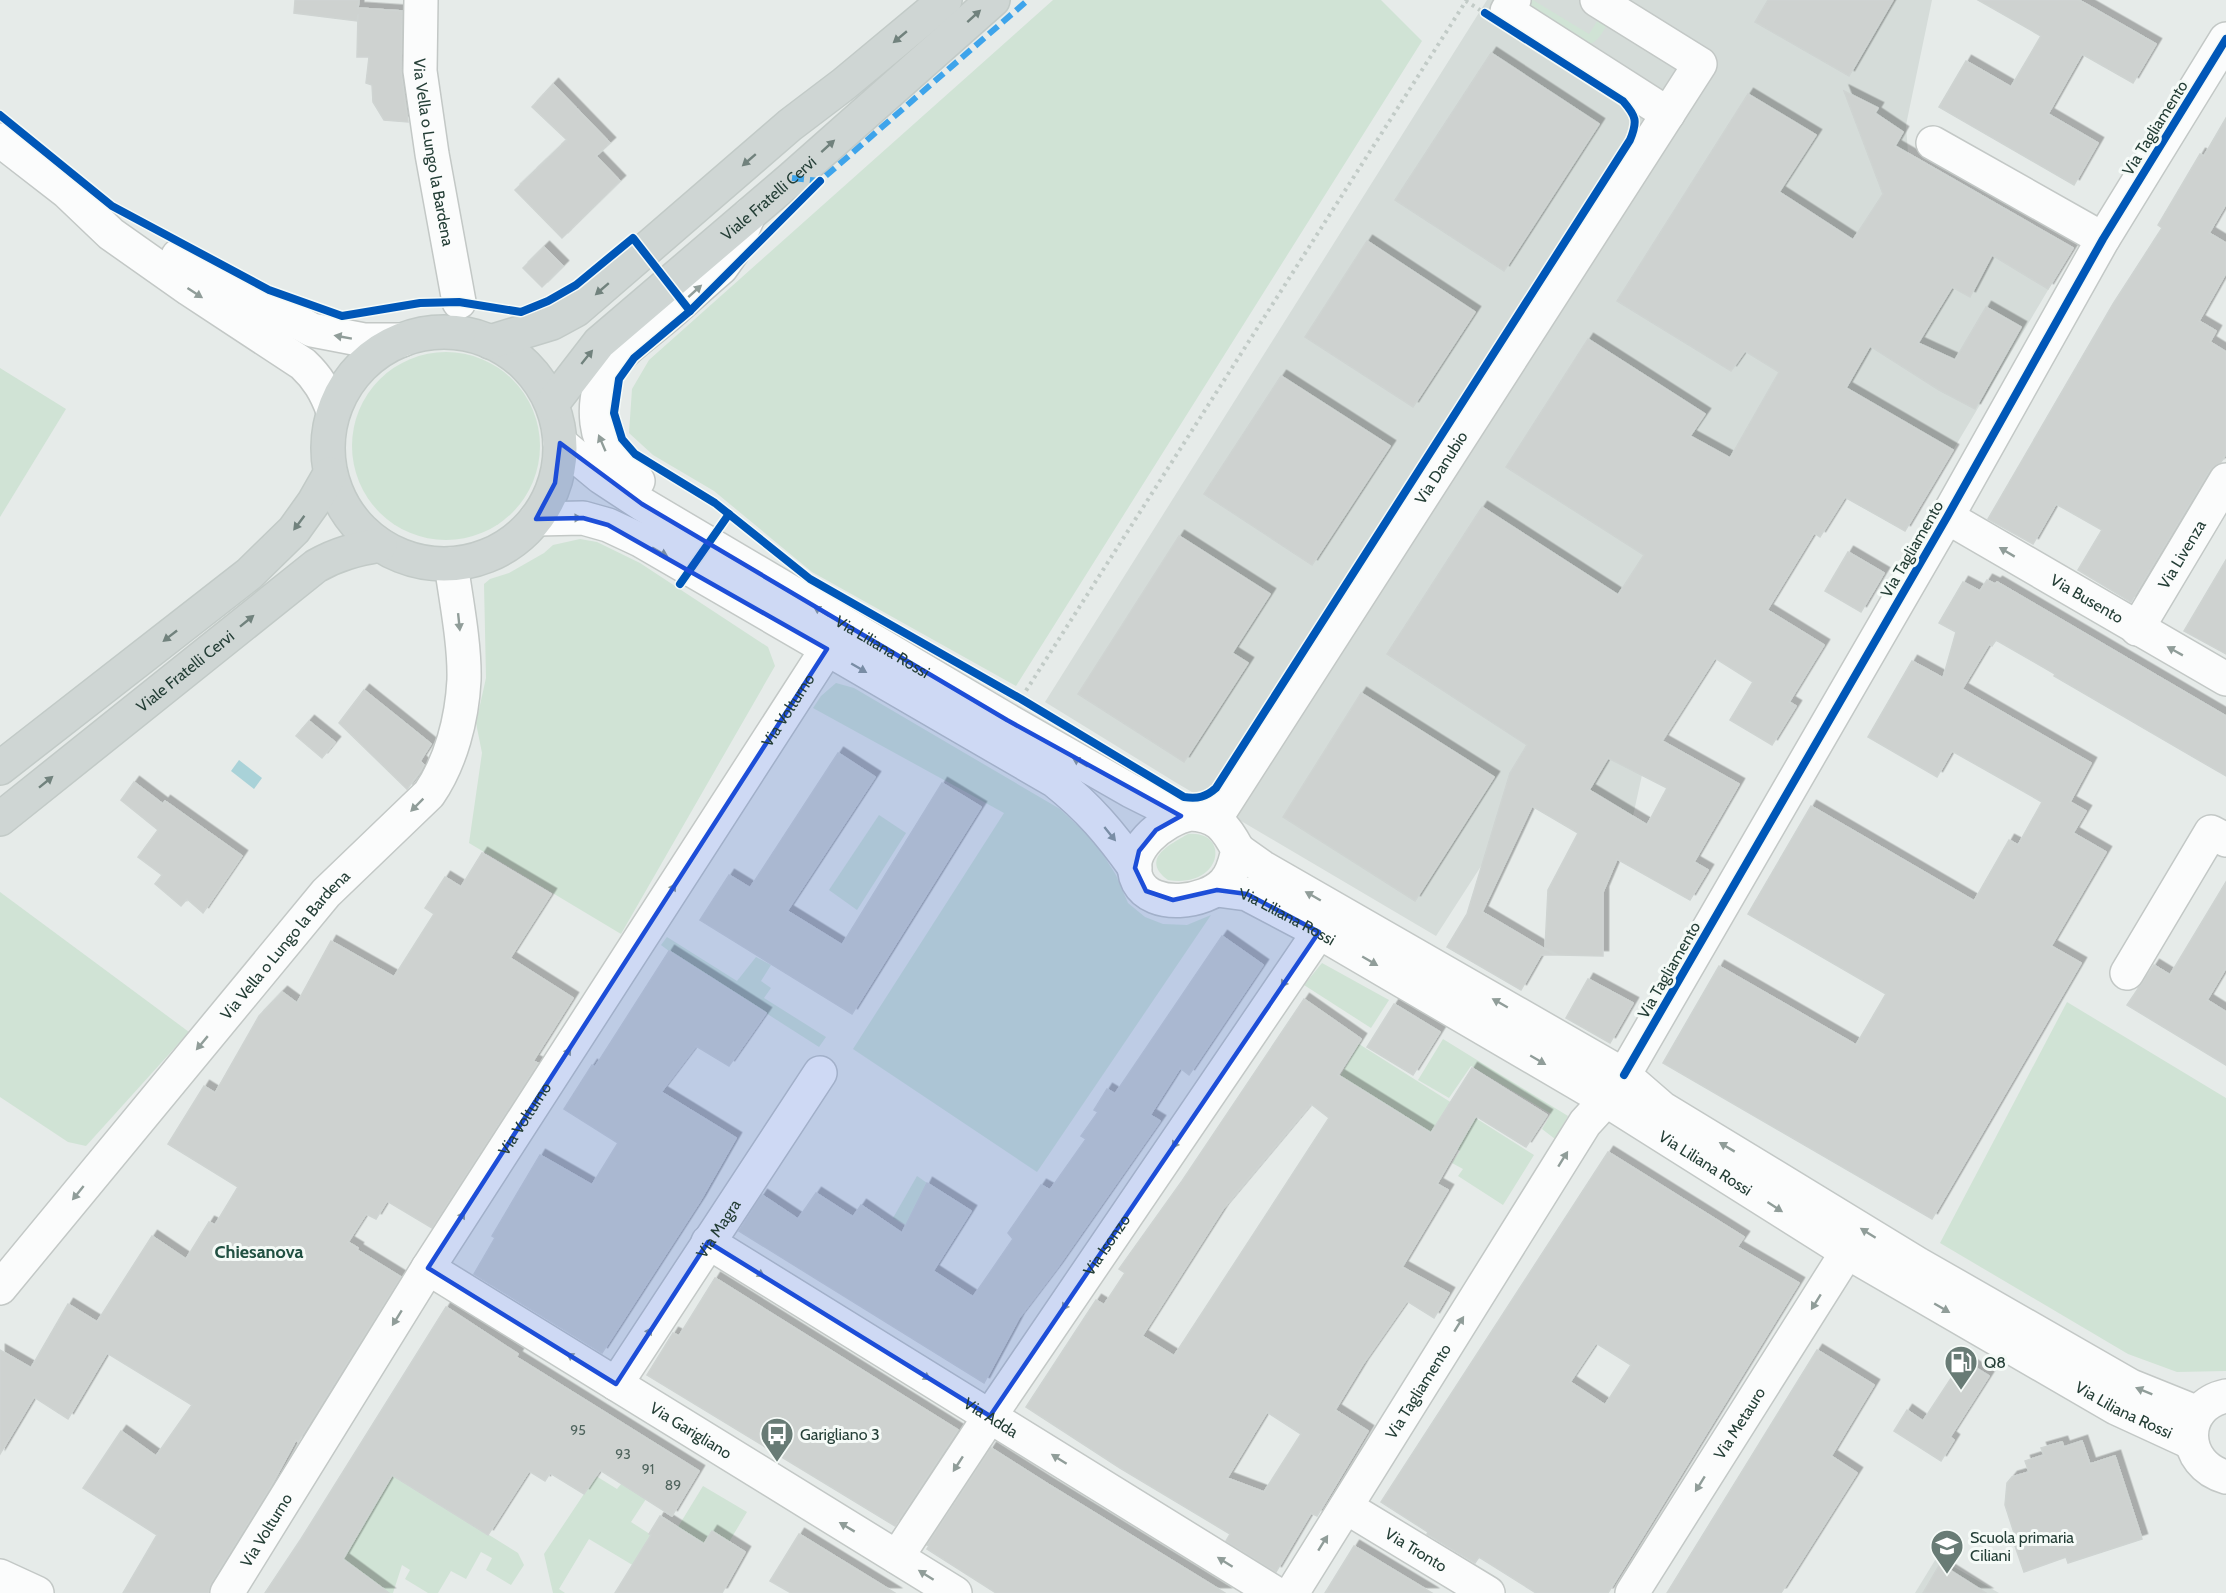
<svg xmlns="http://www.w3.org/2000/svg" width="2226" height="1593" viewBox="0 0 2226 1593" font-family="Cabin,sans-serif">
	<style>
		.built { fill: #d5dcd9 }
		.green { fill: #d0e3d5 }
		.water { fill: #a9d2d8 }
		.building { fill: #ced2d0; stroke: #cfd4d2; stroke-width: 1.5; fill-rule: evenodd; filter: url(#shadow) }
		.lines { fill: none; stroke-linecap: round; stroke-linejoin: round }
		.minor-casing { stroke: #c3c8c6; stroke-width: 36 }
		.major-casing { stroke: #c2cac7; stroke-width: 36 }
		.path { stroke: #c2cbc7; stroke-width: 4; stroke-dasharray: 3 4.5; stroke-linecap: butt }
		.minor { stroke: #fbfcfc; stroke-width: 33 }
		.major { stroke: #cfd6d4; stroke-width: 33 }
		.quiet { stroke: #3ea4eb; stroke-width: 6; stroke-dasharray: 12 6; stroke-linecap: butt }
		.cycleway-casing { stroke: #f5faf7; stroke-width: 11 }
		.cycleway { stroke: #0057b8; stroke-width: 8 }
		.oneway { fill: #71827d }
		.oneway2 { fill: #909d99 }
		.marked { fill: #1d4ed8; fill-opacity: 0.2; stroke: #1d4ed8; stroke-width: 4.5; stroke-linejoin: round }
		.labels { text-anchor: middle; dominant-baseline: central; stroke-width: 6; stroke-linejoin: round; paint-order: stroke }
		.number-label { font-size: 14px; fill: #4f645d }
		.street-label { font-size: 16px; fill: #243e36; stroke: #f5faf7 }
		.poi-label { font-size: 16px; fill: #243e36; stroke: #f5faf7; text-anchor: start }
		.neighbourhood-label { font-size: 18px; font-weight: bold; fill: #215042; stroke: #f5faf7 }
	</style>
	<defs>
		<filter id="shadow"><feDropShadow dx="5.5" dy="-5.5" stdDeviation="0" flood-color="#0004"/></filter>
	</defs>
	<rect width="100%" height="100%" fill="#e6ebe9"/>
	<g class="built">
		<path d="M1487,0H1932L1906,125L1908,153L2073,248L1905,531L1845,498L1820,537L1814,533L1766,577L1642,775L1633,816L1611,852L1523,801L1436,936L1175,782L1045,702Z"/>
		<path d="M1937,1557L1999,1593H1915Z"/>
	</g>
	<g class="green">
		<path d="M1053,0H1381L1422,41L1016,686L812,572L714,491L653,455L629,433L632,389L649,360Z"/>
		<path d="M1521,0H1533L1589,34L1599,18L1608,23C1603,31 1598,43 1588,44L1520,1Z"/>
		<circle cx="446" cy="446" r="94"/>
		<path d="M0,368L66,409L0,517Z"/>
		<path d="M580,539L597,542L640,563L768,647L775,666L621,934L469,843L482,753L476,723L486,678L484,584L490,579L509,573L544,553L553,545Z"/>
		<path d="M836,683L854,688L1060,809L1095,842L1116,875L1128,903L1145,917L1163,924L1187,925L1211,915L1037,1172L853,1049L1004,813L813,708L821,696Z"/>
		<path d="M879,815L906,833L857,910L829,890Z"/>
		<path d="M1188,834C1231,830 1223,889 1168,880C1140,859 1169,845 1188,834Z"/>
		<path d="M0,892L189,1032L86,1146L68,1142L0,1097Z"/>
		<path d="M667,937L737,981L756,957L771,965L761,981L771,988L764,998L826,1037L819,1047L669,951L661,945Z"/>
		<path d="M1322,963L1389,1000L1371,1028L1304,985Z"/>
		<path d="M2067,1002L2226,1098V1371L2177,1372L2128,1354L1940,1243Z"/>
		<path d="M1443,1039L1568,1116L1555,1139L1542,1129L1551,1114L1471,1066L1449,1098L1418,1080Z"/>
		<path d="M1359,1044L1534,1155L1503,1205L1458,1176L1463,1169L1452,1163L1460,1151L1340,1076Z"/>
		<path d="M917,1176L927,1183L906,1225L893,1218Z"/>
		<path d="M393,1475L518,1553L524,1565L511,1585L486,1570L492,1558L481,1552L466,1579L451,1571L438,1593H428L405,1579L410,1570L402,1565L393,1593H362L343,1559Z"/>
		<path d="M596,1476L617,1489L622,1483L646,1499L631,1522L667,1545L703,1486L747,1512L729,1542L712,1531L676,1591L589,1539L559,1589L565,1593H553L544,1554Z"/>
	</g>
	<path class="water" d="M239,760L262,778L254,789L231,771Z"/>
	<g class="building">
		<path d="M295,0H359L358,8L402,11L401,71L408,122L384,120L373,102L372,85L366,83L369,57H357L358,14L357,21L294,13Z"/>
		<path d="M1768,0H1893L1849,76L1755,22Z"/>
		<path d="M1978,0H2079L2156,44L2133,83L2082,54L2048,114L2098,143L2074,185L1939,107L1966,61L2011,87L2041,36Z"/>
		<path d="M1491,53L1599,124L1504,271L1395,200Z"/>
		<path d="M553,84L610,143L596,156L620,181L562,238L515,190L567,140L532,107Z"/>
		<path d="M1844,91L1878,108L1875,113L1903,132L1895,146L2073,248L2048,289L1992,255L1970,297L1952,287L1918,343L1955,360L1986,307L2021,327L1975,409L1939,390L1870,346L1846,388L1953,450L1905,531L1845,497L1820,537L1814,533L1767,610L1824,645L1789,702L1796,706L1772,745L1730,720L1753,682L1715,658L1662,741L1739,784L1694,862L1708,870L1690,900L1617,859L1603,892V956L1558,955L1545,948L1548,890L1578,833L1532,806L1482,912L1555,955H1541L1521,990L1447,947L1467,914L1510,773L1527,745L1387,654L1482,507L1618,595L1644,555L1506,467L1588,339L1705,414L1690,436L1730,458L1779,372L1745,351L1731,371L1617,301L1748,94L1816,135L1779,192L1853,240L1883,194ZM1608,758L1667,788L1647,825L1589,790Z"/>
		<path d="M2226,118V204L2209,233L2226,243V273L2199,321L2216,331L2210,342L2226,352V454L2221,462L2210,470L2131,602L2078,570L2102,530L2056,504L2033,544L1988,519L2113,304L2162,228L2158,225L2200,154L2204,156Z"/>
		<path d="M1367,241L1475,312L1413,407L1305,337Z"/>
		<path d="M544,247L563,266L542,287L523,268Z"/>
		<path d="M1281,376L1390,446L1312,565L1204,494Z"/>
		<path d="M1179,536L1270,594L1232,653L1248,663L1184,762L1078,694Z"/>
		<path d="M1848,552L1884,573L1861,612L1825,591Z"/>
		<path d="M2226,560V654L2184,631Z"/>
		<path d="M1987,580L1995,584L1997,582L2226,716V776L2054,676L2055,674L1996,640L1992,646L1989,644L1962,689L2091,763L2070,802L2086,811L2073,833L2106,852L2051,946L2081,963L1932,1219L1663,1063L1719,966L1856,1045L1886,994L1748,914L1811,806L1974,901L2009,840L2018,845L2042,802L1952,751L1937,777L1868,737L1912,661L1943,678L1956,632L1939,623L1963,582L1980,591Z"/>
		<path d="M364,690L431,744L420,761L424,765L420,772L407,789L339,723Z"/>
		<path d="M1361,693L1494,777L1415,901L1283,817Z"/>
		<path d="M309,721L335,742L322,758L296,736Z"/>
		<path d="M838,753L875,777L787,911L842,945L942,783L981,807L852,1014L700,920L729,875L750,888Z"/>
		<path d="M134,782L163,804L165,801L242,856L203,913L187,899L181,906L155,884L162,875L138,857L158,830L121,800Z"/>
		<path d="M482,853L551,894L510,958L573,998L533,1061L538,1063L432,1228L387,1201L376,1219L366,1214L348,1242L358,1248L357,1250L401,1277L298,1442L296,1440L270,1488L211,1583L208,1593H123L157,1535L83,1488L121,1431L156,1456L192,1405L107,1353L68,1419L34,1397L0,1454V1350L31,1368L68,1304L97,1322L152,1236L186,1259L209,1222L215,1225L238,1187L168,1144L204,1086L215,1093L259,1016L282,992L297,1003L331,941L394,977L434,914L425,908L445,877L461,887Z"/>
		<path d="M2226,882V968L2207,1000L2226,1012V1065L2127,1005L2154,965L2170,975Z"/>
		<path d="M1222,936L1263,965L1189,1075L1180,1068L1150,1115L1160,1121L1057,1268L1019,1318L984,1383L739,1231L762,1195L798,1219L816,1193L853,1217L861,1205L902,1233L927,1183L971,1211L933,1271L973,1297L1013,1239L1008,1233L1041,1185L1050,1190L1086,1139L1081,1136L1098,1112L1094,1110L1107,1089L1115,1094Z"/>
		<path d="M669,951L766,1013L729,1066L696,1046L661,1092L736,1138L700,1201L602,1353L474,1274L495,1238L492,1236L540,1155L592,1185L618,1143L564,1109L592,1065L595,1067Z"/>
		<path d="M1588,979L1633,1003L1610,1043L1566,1018Z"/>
		<path d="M1304,999L1361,1039L1338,1075L1431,1133L1472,1068L1547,1115L1526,1147L1476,1116L1437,1184L1448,1190L1402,1267L1449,1293L1434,1318L1407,1301L1363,1364L1335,1410L1368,1431L1317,1516L1311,1513L1276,1572L1226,1541L1230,1534L1120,1468L1026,1407L1096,1300L1104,1305L1125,1273L1119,1269L1182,1181ZM1311,1104L1329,1118L1174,1356L1142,1336L1223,1209ZM1267,1412L1301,1434L1264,1492L1227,1478Z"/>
		<path d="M1394,1004L1440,1032L1413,1075L1367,1047Z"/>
		<path d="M1608,1152L1744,1237L1737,1247L1799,1283L1608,1593H1536L1479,1557L1475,1563L1427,1534L1428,1532L1381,1502ZM1596,1343L1631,1365L1605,1405L1570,1382Z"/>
		<path d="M715,1278L958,1430L895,1526L647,1375L673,1333L679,1336Z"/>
		<path d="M446,1307L518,1354L516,1357L699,1471L672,1516L600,1470L584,1494L550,1473L545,1481L529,1471L488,1535L392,1475L343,1559L389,1593H265L301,1539Z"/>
		<path d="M1817,1350L1874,1385L1831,1456L1857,1473L1781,1593H1667Z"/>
		<path d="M1963,1360L1989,1376L1950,1437L1954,1440L1941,1461L1894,1431L1907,1410L1923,1421Z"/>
		<path d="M2082,1441L2090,1464L2115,1456L2142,1539L2068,1563L2066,1557L2024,1572L2013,1540L2016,1539L2005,1505L2007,1483L2012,1477L2029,1472L2025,1461L2044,1455L2041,1448L2062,1442L2064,1447Z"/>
		<path d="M991,1448L1046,1483L1225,1593H996L927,1549L929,1546L927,1545Z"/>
		<path d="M660,1516L704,1544L712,1531L745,1552L722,1593H615L651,1535L649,1534Z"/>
		<path d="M799,1534L833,1555L895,1593H791L770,1581Z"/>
		<path d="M1354,1546L1432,1593H1325Z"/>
		<path d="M1940,1564L1986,1593H1923Z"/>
	</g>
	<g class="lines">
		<g class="minor-casing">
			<g id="minor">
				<path id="s1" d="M421,0L420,71L432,154L459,302"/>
				<path d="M1514,0L1507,11L1668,114"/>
				<path d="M0,140L67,192L111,234L189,289L303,364C318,378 326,392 333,411"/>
				<path d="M1933,143L2103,239"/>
				<path d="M178,256L312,330L364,340H402"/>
				<path id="s2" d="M560,443L601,477L642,504L1007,720L1131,791L1181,816"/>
				<path d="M638,481C617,466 600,450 597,423C591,369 625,351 662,320C682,303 701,285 721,268L733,251L749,215"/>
				<path id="s3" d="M1947,517L2226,679"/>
				<path d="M536,519L583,518L608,525L640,540L1055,781C1089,808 1110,833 1135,868"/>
				<path id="s4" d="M2137,629L2226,480"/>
				<path d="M1190,814C1217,815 1226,827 1238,850C1235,862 1233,874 1224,883C1205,903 1153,910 1138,882C1122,851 1164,819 1190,814Z"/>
				<path id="s5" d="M1215,819L1700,64L1597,0"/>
				<path d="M1238,850L1262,867L1624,1075L1662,1108L1918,1264L2131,1386L2198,1413"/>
				<path id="s6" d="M1217,890L1247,894L1319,932L1606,1100L1847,1252L2116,1408L2192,1443"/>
				<path d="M2127,973L2211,832L2226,840"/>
				<path d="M1624,1075L1947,517L2103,239L2226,39"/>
				<path id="s7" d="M708,1242L1275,1593"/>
				<path id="s8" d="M428,1268L955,1593"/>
				<path id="s9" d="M0,1288L326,893L429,794C451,762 462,719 464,680C465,645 456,599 451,564"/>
				<path id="s10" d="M616,1384L820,1073"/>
				<path d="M2226,1396C2179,1406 2181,1465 2226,1477"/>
				<path id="s11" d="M1346,1507L1488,1593"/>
				<path id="s12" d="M897,1557L990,1416L1319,932"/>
				<path d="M0,1576L37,1593"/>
				<path id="s13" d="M227,1593L428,1268L827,649"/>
				<path id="s14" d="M1292,1593L1585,1123L1606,1100"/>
				<path id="s15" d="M1632,1593L1847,1252"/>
			</g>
		</g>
		<g class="major-casing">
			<g id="major">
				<circle cx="444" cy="448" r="116"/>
				<path d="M490,342L552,323L576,310L790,125L844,84L945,0"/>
				<path id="s16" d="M552,404L599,343L792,178L993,0"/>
				<path d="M0,768L249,574L294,530L314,502L330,474"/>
				<path id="s17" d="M0,819L316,566C337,554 357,549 380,545"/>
			</g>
		</g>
		<path class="path" d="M1022,697L1466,1L1480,10"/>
		<use href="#minor" class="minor"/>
		<use href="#major" class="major"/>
		<path class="quiet" d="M792,178L820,181L1028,0"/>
		<g class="cycleway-casing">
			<g id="cycleway">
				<path d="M0,115L112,206L269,290L342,316L420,303L459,302L521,312L548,301L576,285L633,238L690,311"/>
				<path d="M820,181L690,311L634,358L619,379L614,413L622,439L635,454L715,503L810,579L1021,699L1184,797C1198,799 1206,797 1216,788L1630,140C1638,121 1636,116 1623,101L1485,13"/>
				<path d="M680,584L729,514"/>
				<path d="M1624,1075L1947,517L2103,239L2226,39"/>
			</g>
		</g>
		<use href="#cycleway" class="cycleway"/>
	</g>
	<defs><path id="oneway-solid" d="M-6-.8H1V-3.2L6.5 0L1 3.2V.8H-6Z" transform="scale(1.5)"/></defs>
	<g class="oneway">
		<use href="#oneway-solid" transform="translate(974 16) rotate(-42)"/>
		<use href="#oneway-solid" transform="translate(900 37) rotate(140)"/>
		<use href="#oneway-solid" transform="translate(828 146) rotate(-42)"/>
		<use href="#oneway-solid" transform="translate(749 160) rotate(139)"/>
		<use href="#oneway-solid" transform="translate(602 289) rotate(139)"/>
		<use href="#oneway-solid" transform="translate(587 357) rotate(-51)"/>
		<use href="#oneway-solid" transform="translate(299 523) rotate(127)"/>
		<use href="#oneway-solid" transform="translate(247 621) rotate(-39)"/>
		<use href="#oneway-solid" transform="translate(170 636) rotate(142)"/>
		<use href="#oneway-solid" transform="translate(46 782) rotate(-39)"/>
	</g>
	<g class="oneway2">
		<use href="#oneway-solid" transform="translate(695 291) rotate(-42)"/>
		<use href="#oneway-solid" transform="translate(195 293) rotate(33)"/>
		<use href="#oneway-solid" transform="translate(343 337) rotate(-170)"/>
		<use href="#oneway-solid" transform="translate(602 443) rotate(-113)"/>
		<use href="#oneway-solid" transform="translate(573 518) rotate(-1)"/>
		<use href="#oneway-solid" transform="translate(660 552) rotate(29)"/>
		<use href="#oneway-solid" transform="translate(2007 552) rotate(-149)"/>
		<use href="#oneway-solid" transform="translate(821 611) rotate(-149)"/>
		<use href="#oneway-solid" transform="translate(459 622) rotate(84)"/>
		<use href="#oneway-solid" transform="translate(2175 651) rotate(-151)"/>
		<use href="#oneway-solid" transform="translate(859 668) rotate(30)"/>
		<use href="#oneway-solid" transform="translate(1080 762) rotate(-150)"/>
		<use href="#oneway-solid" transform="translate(417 805) rotate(135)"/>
		<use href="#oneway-solid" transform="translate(1110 834) rotate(51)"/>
		<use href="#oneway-solid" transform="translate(671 891) rotate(-57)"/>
		<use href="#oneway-solid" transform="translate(1313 896) rotate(-150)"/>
		<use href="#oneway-solid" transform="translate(1370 961) rotate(30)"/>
		<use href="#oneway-solid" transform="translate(1286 980) rotate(124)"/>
		<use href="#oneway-solid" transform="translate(1500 1003) rotate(-150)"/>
		<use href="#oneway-solid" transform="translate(202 1043) rotate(130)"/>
		<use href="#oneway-solid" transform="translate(566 1055) rotate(-57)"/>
		<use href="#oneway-solid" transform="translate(1538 1060) rotate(30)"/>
		<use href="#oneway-solid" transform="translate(1177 1141) rotate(124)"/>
		<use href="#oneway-solid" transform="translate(1727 1147) rotate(-149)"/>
		<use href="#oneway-solid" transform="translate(1563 1159) rotate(-58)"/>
		<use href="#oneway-solid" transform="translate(78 1193) rotate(129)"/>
		<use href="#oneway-solid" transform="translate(1775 1207) rotate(33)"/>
		<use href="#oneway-solid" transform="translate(460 1219) rotate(-57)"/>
		<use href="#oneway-solid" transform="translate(1868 1233) rotate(-148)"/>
		<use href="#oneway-solid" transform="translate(757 1272) rotate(32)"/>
		<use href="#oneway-solid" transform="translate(1816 1302) rotate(122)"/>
		<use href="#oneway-solid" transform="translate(1067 1303) rotate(124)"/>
		<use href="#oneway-solid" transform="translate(1942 1308) rotate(30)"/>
		<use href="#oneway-solid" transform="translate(397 1318) rotate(122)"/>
		<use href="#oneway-solid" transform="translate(1459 1324) rotate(-58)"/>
		<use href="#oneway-solid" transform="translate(647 1335) rotate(-57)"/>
		<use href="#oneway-solid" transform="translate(574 1358) rotate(-148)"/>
		<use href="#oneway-solid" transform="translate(923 1375) rotate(32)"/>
		<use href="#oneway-solid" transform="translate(2144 1391) rotate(-158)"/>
		<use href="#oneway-solid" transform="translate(1059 1459) rotate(-148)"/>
		<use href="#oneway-solid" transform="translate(958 1464) rotate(123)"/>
		<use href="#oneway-solid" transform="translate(1700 1484) rotate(122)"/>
		<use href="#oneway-solid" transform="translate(847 1527) rotate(-149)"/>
		<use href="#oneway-solid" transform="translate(1323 1543) rotate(-58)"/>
		<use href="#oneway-solid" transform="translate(1225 1562) rotate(-148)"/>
		<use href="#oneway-solid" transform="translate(926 1575) rotate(-148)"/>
	</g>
	<path class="marked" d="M560,443L642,504L1007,720L1181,816L1156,830L1139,851L1135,868L1146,891L1173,900L1217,890L1247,894L1319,932L990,1416L708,1242L616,1384L428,1268L827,649L608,525L583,518L536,519L555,483Z"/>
	<defs>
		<g id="fuel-pin" transform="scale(1.725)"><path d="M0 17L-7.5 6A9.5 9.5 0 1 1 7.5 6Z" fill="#687b75" stroke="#f5faf7"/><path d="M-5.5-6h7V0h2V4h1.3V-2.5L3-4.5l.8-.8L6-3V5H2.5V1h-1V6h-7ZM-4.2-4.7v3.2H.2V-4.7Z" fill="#fff"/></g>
		<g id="bus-pin" transform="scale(1.725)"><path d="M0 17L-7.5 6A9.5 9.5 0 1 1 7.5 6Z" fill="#687b75" stroke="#f5faf7"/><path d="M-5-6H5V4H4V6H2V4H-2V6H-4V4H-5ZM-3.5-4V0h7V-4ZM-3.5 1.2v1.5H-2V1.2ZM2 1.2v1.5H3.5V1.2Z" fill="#fff"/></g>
		<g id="school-pin" transform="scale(1.725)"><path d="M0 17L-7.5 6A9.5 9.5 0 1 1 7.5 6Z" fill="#687b75" stroke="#f5faf7"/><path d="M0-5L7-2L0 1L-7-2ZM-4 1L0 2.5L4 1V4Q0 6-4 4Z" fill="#fff"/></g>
	</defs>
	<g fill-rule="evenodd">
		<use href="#fuel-pin" x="1961" y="1362"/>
		<use href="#bus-pin" x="777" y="1434"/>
		<use href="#school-pin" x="1947" y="1546"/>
	</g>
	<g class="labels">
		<g class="number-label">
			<text x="578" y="1430">95</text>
			<text x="623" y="1454">93</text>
			<text x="648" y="1469">91</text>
			<text x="673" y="1485">89</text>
		</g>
		<g class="street-label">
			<text transform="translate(2155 128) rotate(-58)">Via Tagliamento</text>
			<text stroke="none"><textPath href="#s1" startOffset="153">Via Vella o Lungo la Bardena</textPath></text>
			<text stroke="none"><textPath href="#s16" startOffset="300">Viale Fratelli Cervi</textPath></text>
			<text stroke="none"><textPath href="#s5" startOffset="418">Via Danubio</textPath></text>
			<text transform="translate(1912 549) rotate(-60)">Via Tagliamento</text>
			<text stroke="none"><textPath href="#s4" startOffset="87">Via Livenza</textPath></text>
			<text stroke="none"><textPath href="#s3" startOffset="162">Via Busento</textPath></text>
			<text stroke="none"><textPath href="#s2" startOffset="382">Via Liliana Rossi</textPath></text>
			<text stroke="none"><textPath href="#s17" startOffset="237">Viale Fratelli Cervi</textPath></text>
			<text stroke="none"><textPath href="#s13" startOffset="1046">Via Volturno</textPath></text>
			<text stroke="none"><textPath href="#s6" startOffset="76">Via Liliana Rossi</textPath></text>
			<text stroke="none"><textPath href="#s9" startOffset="446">Via Vella o Lungo la Bardena</textPath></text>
			<text transform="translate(1669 970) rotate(-60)">Via Tagliamento</text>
			<text stroke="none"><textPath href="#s13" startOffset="560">Via Volturno</textPath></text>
			<text stroke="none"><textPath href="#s6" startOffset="562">Via Liliana Rossi</textPath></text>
			<text stroke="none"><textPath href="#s10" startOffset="186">Via Magra</textPath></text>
			<text stroke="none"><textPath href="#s12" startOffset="376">Via Isonzo</textPath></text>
			<text stroke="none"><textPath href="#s14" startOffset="238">Via Tagliamento</textPath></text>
			<text stroke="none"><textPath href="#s6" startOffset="1048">Via Liliana Rossi</textPath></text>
			<text stroke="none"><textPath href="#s7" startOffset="333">Via Adda</textPath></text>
			<text stroke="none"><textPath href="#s15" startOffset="201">Via Metauro</textPath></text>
			<text stroke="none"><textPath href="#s8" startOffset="309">Via Garigliano</textPath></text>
			<text stroke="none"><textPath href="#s13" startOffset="74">Via Volturno</textPath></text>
			<text stroke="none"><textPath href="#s11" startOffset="82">Via Tronto</textPath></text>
		</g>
		<g class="poi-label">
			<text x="1984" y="1362">Q8</text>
			<text x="800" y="1434">Garigliano 3</text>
			<text x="1970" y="1537">Scuola primaria<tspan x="1970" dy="18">Ciliani</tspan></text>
		</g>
		<g class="neighbourhood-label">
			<text x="259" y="1252">Chiesanova</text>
		</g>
	</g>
</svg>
